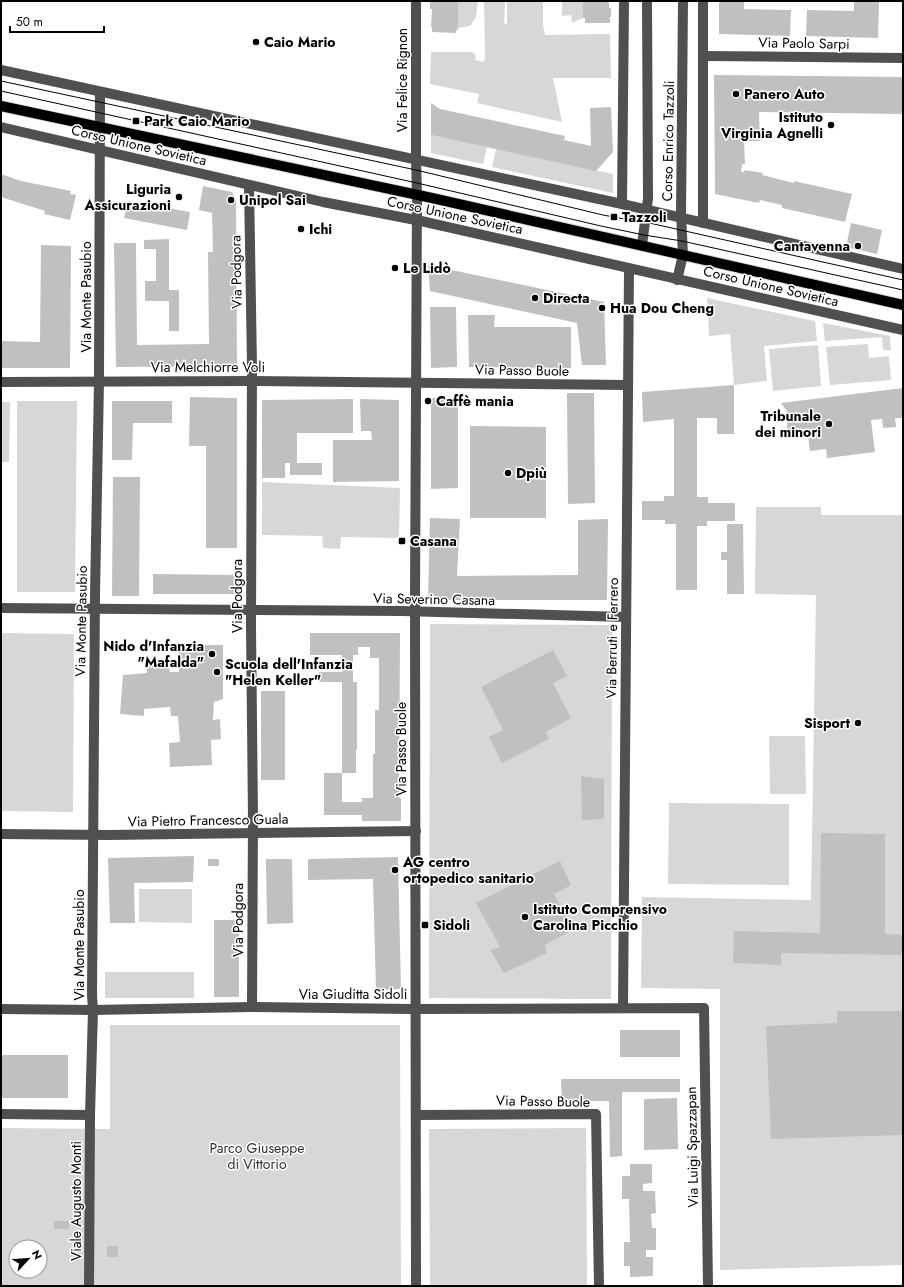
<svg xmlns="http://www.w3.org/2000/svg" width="904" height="1287" viewBox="0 0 904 1287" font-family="Jost,sans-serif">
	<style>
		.green { fill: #d7d7d7; fill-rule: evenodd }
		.building { fill: #c0c0c0 }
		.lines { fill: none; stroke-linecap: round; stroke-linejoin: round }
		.major-casing { stroke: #dbdbdb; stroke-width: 12 }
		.minor { stroke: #505050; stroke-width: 10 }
		.major { stroke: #000; stroke-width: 10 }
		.tram { stroke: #000; stroke-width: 1 }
		.poi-dot { fill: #000; stroke: #fff; stroke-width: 1.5 }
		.labels { text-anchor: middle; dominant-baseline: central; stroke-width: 3; stroke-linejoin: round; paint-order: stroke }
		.poi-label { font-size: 14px; font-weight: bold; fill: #000; stroke: #fff; text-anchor: start }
		.street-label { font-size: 14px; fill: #000; stroke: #fff }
		.park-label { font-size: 14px; fill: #2e2e2e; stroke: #fff }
	</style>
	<rect width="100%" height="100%" fill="#fff"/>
	<g class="green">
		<path d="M458,1H478L476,17L470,26L458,28Z"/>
		<path d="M484,1H505L504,23L507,24V1H543V24L545,35L610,34L611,78H553L562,122L477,103L479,94L430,84L431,52H472L476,55L475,60L484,62L485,57Z"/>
		<path d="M562,1H583V18L572,23L571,15L562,16Z"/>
		<path d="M431,135L487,147L483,164L431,153Z"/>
		<path d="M496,149L613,174V193L492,167Z"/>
		<path d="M707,298L815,321L817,341L764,346L767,381L734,385L730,334L709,336Z"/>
		<path d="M823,323L890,336L891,350H883L882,337L825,341Z"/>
		<path d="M868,344L869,358L889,356L891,380L830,385L826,347Z"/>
		<path d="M818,345L821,386L773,391L769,349Z"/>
		<path d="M17,401H77L75,592H17Z"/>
		<path d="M1,402H10L9,462H1Z"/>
		<path d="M262,482L400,488L399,538L341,537L340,549L323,548L322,536L262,535Z"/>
		<path d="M756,507H821V515H903V1265L720,1270V989L641,988L642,897L811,900L816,595L755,594Z"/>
		<path d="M430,624L612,625L611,999L429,998Z"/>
		<path d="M1,633L74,634L73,812L1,811Z"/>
		<path d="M769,736H805L806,794H770Z"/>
		<path d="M669,803L789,804V885L668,884Z"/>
		<path d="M139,889H192V923L139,922Z"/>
		<rect x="105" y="972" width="89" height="26"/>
		<path d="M110,1025H400L401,1286H1V1128L110,1129ZM16,1247H40V1271H16Z"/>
		<path d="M586,1128L587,1286H430L429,1129Z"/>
	</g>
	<g class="building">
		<path d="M430,1H458V30H456V33L432,32V27H431L432,9H430Z"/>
		<path d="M583,1H609V8H611V17H610V23H585V18H583Z"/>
		<path d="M719,1H744V9L791,10L790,36L719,34Z"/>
		<path d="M854,1H879L878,38L806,36L807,10L854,11Z"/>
		<path d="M714,75L903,77V114L759,112L760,141H744L745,164H742L741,172H744L745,170L763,173L762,175L794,183V181L852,194L845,222L782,208V205L760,200L759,203L715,194Z"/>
		<path d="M431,103L440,109L565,136L564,140L591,146L590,108L611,107L613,152L596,171L431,135Z"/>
		<path d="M1,174L21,181L71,191L70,194L76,195L70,220L44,214L45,211L1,197Z"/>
		<path d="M203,186L232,192L236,200L237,366L116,367L114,243H136L137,345L209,344L208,252H213L212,213L199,210Z"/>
		<path d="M128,201L190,212L187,230L124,218Z"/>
		<path d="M851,223L882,230L877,254L846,247Z"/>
		<path d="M169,239V290H179V331H169V301H145V281H156V249H144V240Z"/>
		<path d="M41,245L71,246L70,368H1V341L40,342Z"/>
		<path d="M428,265L604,302L606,365H582L577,323L430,291Z"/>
		<path d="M430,307H456L457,367L431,368Z"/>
		<path d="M468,315H495L494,327H571V368L469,367Z"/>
		<path d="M734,385V434H717V418H697V497H708V503H735V521H707V526H697V590H676V524H665V520H642V501H664V496H674V419L643,422L642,392Z"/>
		<path d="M903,388V418H895L896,427L883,428L882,419L871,420L875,452L827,458L826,449L810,451L807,429L787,431V411L781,403Z"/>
		<path d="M567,393H594L595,503L568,504Z"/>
		<path d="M190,397L237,398V548H206V446H189Z"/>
		<path d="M431,398H458V488L431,489Z"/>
		<path d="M353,399V433H297V463H322V475H290V463H285V478H262V400Z"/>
		<path d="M360,399L399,400V481L333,482V440H372L371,431H361Z"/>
		<path d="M112,401H172V423H133L132,460H112Z"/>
		<path d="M470,426L546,427V518H470Z"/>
		<path d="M113,477H140L139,596H112Z"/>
		<path d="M430,518L460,519L457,576L578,575V520L608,519L607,600H428Z"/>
		<path d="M727,524H743L744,594H727V560H721V552H727Z"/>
		<path d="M153,574L239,575V594H153Z"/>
		<path d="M310,633H400L399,798H401V821H362V815H324V773H342V802H362V798H373V754H375V710H379V658H370V647H358V655H353V682H357V750H356V773H342V682H319V672H342V655H310Z"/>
		<path d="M179,645H223V699L214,702L213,720L220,719L221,739L211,740L212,765L170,767L169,743L180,742L178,716H171L170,707L144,709V716L120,714L123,675L147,673V665L167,663L170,672H179Z"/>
		<path d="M553,650L567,676L553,683L571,718L546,732L549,739L502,763L489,737L503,730L481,687Z"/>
		<rect x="261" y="691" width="24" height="89"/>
		<path d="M581,776L604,779V819L582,820Z"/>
		<path d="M821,833L885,834V934L903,935V955L781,953V965L733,963L734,931L820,933Z"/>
		<path d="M194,856L193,882L134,883L135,923H110L108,858Z"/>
		<path d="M398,857L401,989L376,990L373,879L308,880V859Z"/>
		<rect x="208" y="859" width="11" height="7"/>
		<path d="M266,859H292L293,923L267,924Z"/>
		<path d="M560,861L571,885L554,894L573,930L545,945L547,953L504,973L490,950L500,947L476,903Z"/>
		<rect x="214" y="920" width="25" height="77"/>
		<path d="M837,1011H903V1135L771,1139L766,1026L837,1023Z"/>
		<rect x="620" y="1030" width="60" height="27"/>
		<rect x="1" y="1055" width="67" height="43"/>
		<path d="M561,1079H680V1092H622V1156L610,1157L609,1101H562Z"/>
		<path d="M677,1098L678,1149L644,1150V1099Z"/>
		<path d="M630,1164H652V1183L643,1184V1191H655L656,1213L651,1214L652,1228H656V1250H646V1257H653V1276L630,1277V1266H624V1242H630L629,1199H622V1176H630Z"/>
		<rect x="54" y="1221" width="15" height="8"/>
		<rect x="107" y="1246" width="11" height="11"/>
	</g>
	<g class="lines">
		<g class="major-casing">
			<path id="major" d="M1,106L432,198L903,305"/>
		</g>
		<g class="minor">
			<path d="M416,1V159L417,195L415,599L416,1286"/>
			<path d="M704,56L903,58"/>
			<path d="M1,70L622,204L903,269"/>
			<path d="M1,127L323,202L421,221L903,330"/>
			<path d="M249,185L252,366L251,627L253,818L252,1007"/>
			<path d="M622,204L624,1"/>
			<path d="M703,223V1"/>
			<path d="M642,245L648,198L647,1"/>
			<path d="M677,280L683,255L681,214L683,1"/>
			<path d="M1,382L252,381L628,385"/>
			<path d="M1,608L402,611L626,617"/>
			<path d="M1,834L109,835L416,831"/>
			<path d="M623,1008L629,269"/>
			<path d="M1,1009L93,1010L252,1007L410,1009L704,1008L708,1286"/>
			<path d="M1,1114L90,1115"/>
			<path d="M416,1115L596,1114L599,1286"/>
			<path d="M89,1286L90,1115L93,1010L92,995L95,594L99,382L100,92"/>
		</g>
		<use href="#major" class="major"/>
		<g class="tram">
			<path d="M1,81L416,170L603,215L624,219L645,222L903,280"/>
			<path d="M1,91L417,183L601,226L644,235L682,241L903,290"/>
		</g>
	</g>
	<g class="poi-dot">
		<circle cx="256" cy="42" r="4"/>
		<circle cx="736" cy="94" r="4"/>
		<rect x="132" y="117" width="8" height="8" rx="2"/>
		<circle cx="831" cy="125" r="4"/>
		<circle cx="179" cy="197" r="4"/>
		<circle cx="231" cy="200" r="4"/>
		<rect x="610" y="213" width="8" height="8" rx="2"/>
		<circle cx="301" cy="229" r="4"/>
		<circle cx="858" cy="246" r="4"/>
		<circle cx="395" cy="268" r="4"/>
		<circle cx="535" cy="298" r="4"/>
		<circle cx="602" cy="308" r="4"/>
		<circle cx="428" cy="401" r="4"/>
		<circle cx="829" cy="424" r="4"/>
		<circle cx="508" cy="473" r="4"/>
		<rect x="398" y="537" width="8" height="8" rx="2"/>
		<circle cx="212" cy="654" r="4"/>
		<circle cx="217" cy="672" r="4"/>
		<circle cx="858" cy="723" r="4"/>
		<circle cx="395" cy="870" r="4"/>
		<circle cx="525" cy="917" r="4"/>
		<rect x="421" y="921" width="8" height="8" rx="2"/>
	</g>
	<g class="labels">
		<g class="poi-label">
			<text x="264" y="42">Caio Mario</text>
			<text x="744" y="94">Panero Auto</text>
			<text x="823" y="117" text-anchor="end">Istituto<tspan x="823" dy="16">Virginia Agnelli</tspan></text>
			<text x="144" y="121">Park Caio Mario</text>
			<text x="171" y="189" text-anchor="end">Liguria<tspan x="171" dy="16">Assicurazioni</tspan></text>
			<text x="239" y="200">Unipol Sai</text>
			<text x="622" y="217">Tazzoli</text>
			<text x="309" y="229">Ichi</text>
			<text x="850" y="246" text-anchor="end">Cantavenna</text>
			<text x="403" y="268">Le Lidò</text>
			<text x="543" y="298">Directa</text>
			<text x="610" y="308">Hua Dou Cheng</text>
			<text x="436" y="401">Caffè mania</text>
			<text x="821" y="416" text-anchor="end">Tribunale<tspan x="821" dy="16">dei minori</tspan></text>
			<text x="516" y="473">Dpiù</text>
			<text x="410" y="541">Casana</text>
			<text x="204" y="646" text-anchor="end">Nido d'Infanzia<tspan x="204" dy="16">"Mafalda"</tspan></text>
			<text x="225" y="664">Scuola dell'Infanzia<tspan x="225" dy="16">"Helen Keller"</tspan></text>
			<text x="850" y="723" text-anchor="end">Sisport</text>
			<text x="403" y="862">AG centro<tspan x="403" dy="16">ortopedico sanitario</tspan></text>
			<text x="533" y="909">Istituto Comprensivo<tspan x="533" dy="16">Carolina Picchio</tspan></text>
			<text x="433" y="925">Sidoli</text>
		</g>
		<g class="street-label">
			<text transform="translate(804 43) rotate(1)">Via Paolo Sarpi</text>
			<text transform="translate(402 80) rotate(-90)">Via Felice Rignon</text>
			<text transform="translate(668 141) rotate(-89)">Corso Enrico Tazzoli</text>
			<text transform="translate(139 145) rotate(13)">Corso Unione Sovietica</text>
			<text transform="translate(455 215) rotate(12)">Corso Unione Sovietica</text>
			<text transform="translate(236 272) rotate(-91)">Via Podgora</text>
			<text transform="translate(771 286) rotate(13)">Corso Unione Sovietica</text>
			<text transform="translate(86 297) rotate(-90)">Via Monte Pasubio</text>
			<text x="208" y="367">Via Melchiorre Voli</text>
			<text transform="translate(522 370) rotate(1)">Via Passo Buole</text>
			<text transform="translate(237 596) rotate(-90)">Via Podgora</text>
			<text transform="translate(434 599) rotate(1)">Via Severino Casana</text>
			<text transform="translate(81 621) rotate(-89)">Via Monte Pasubio</text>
			<text transform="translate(612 638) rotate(-89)">Via Berruti e Ferrero</text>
			<text transform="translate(401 749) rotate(-90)">Via Passo Buole</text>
			<text transform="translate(208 820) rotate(-1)">Via Pietro Francesco Guala</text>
			<text transform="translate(238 920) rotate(-90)">Via Podgora</text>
			<text transform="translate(79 945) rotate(-90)">Via Monte Pasubio</text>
			<text x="353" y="994">Via Giuditta Sidoli</text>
			<text transform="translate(543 1101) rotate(1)">Via Passo Buole</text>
			<text transform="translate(692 1147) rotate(-91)">Via Luigi Spazzapan</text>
			<text transform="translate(76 1201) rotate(-90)">Viale Augusto Monti</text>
		</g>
		<g class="park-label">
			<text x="257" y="1148">Parco Giuseppe<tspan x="257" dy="16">di Vittorio</tspan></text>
		</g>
	</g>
	<rect width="904" height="1287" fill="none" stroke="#000000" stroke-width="4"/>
	<g transform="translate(28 1259) rotate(64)"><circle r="19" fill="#ffffff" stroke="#999999"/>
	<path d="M0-3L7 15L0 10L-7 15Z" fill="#000000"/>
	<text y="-6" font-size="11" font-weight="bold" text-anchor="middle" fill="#000000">N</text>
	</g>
	<path d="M10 26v6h94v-6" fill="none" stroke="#000000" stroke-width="2"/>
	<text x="16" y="26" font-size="12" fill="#000000" stroke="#ffffff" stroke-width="3" paint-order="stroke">50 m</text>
</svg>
